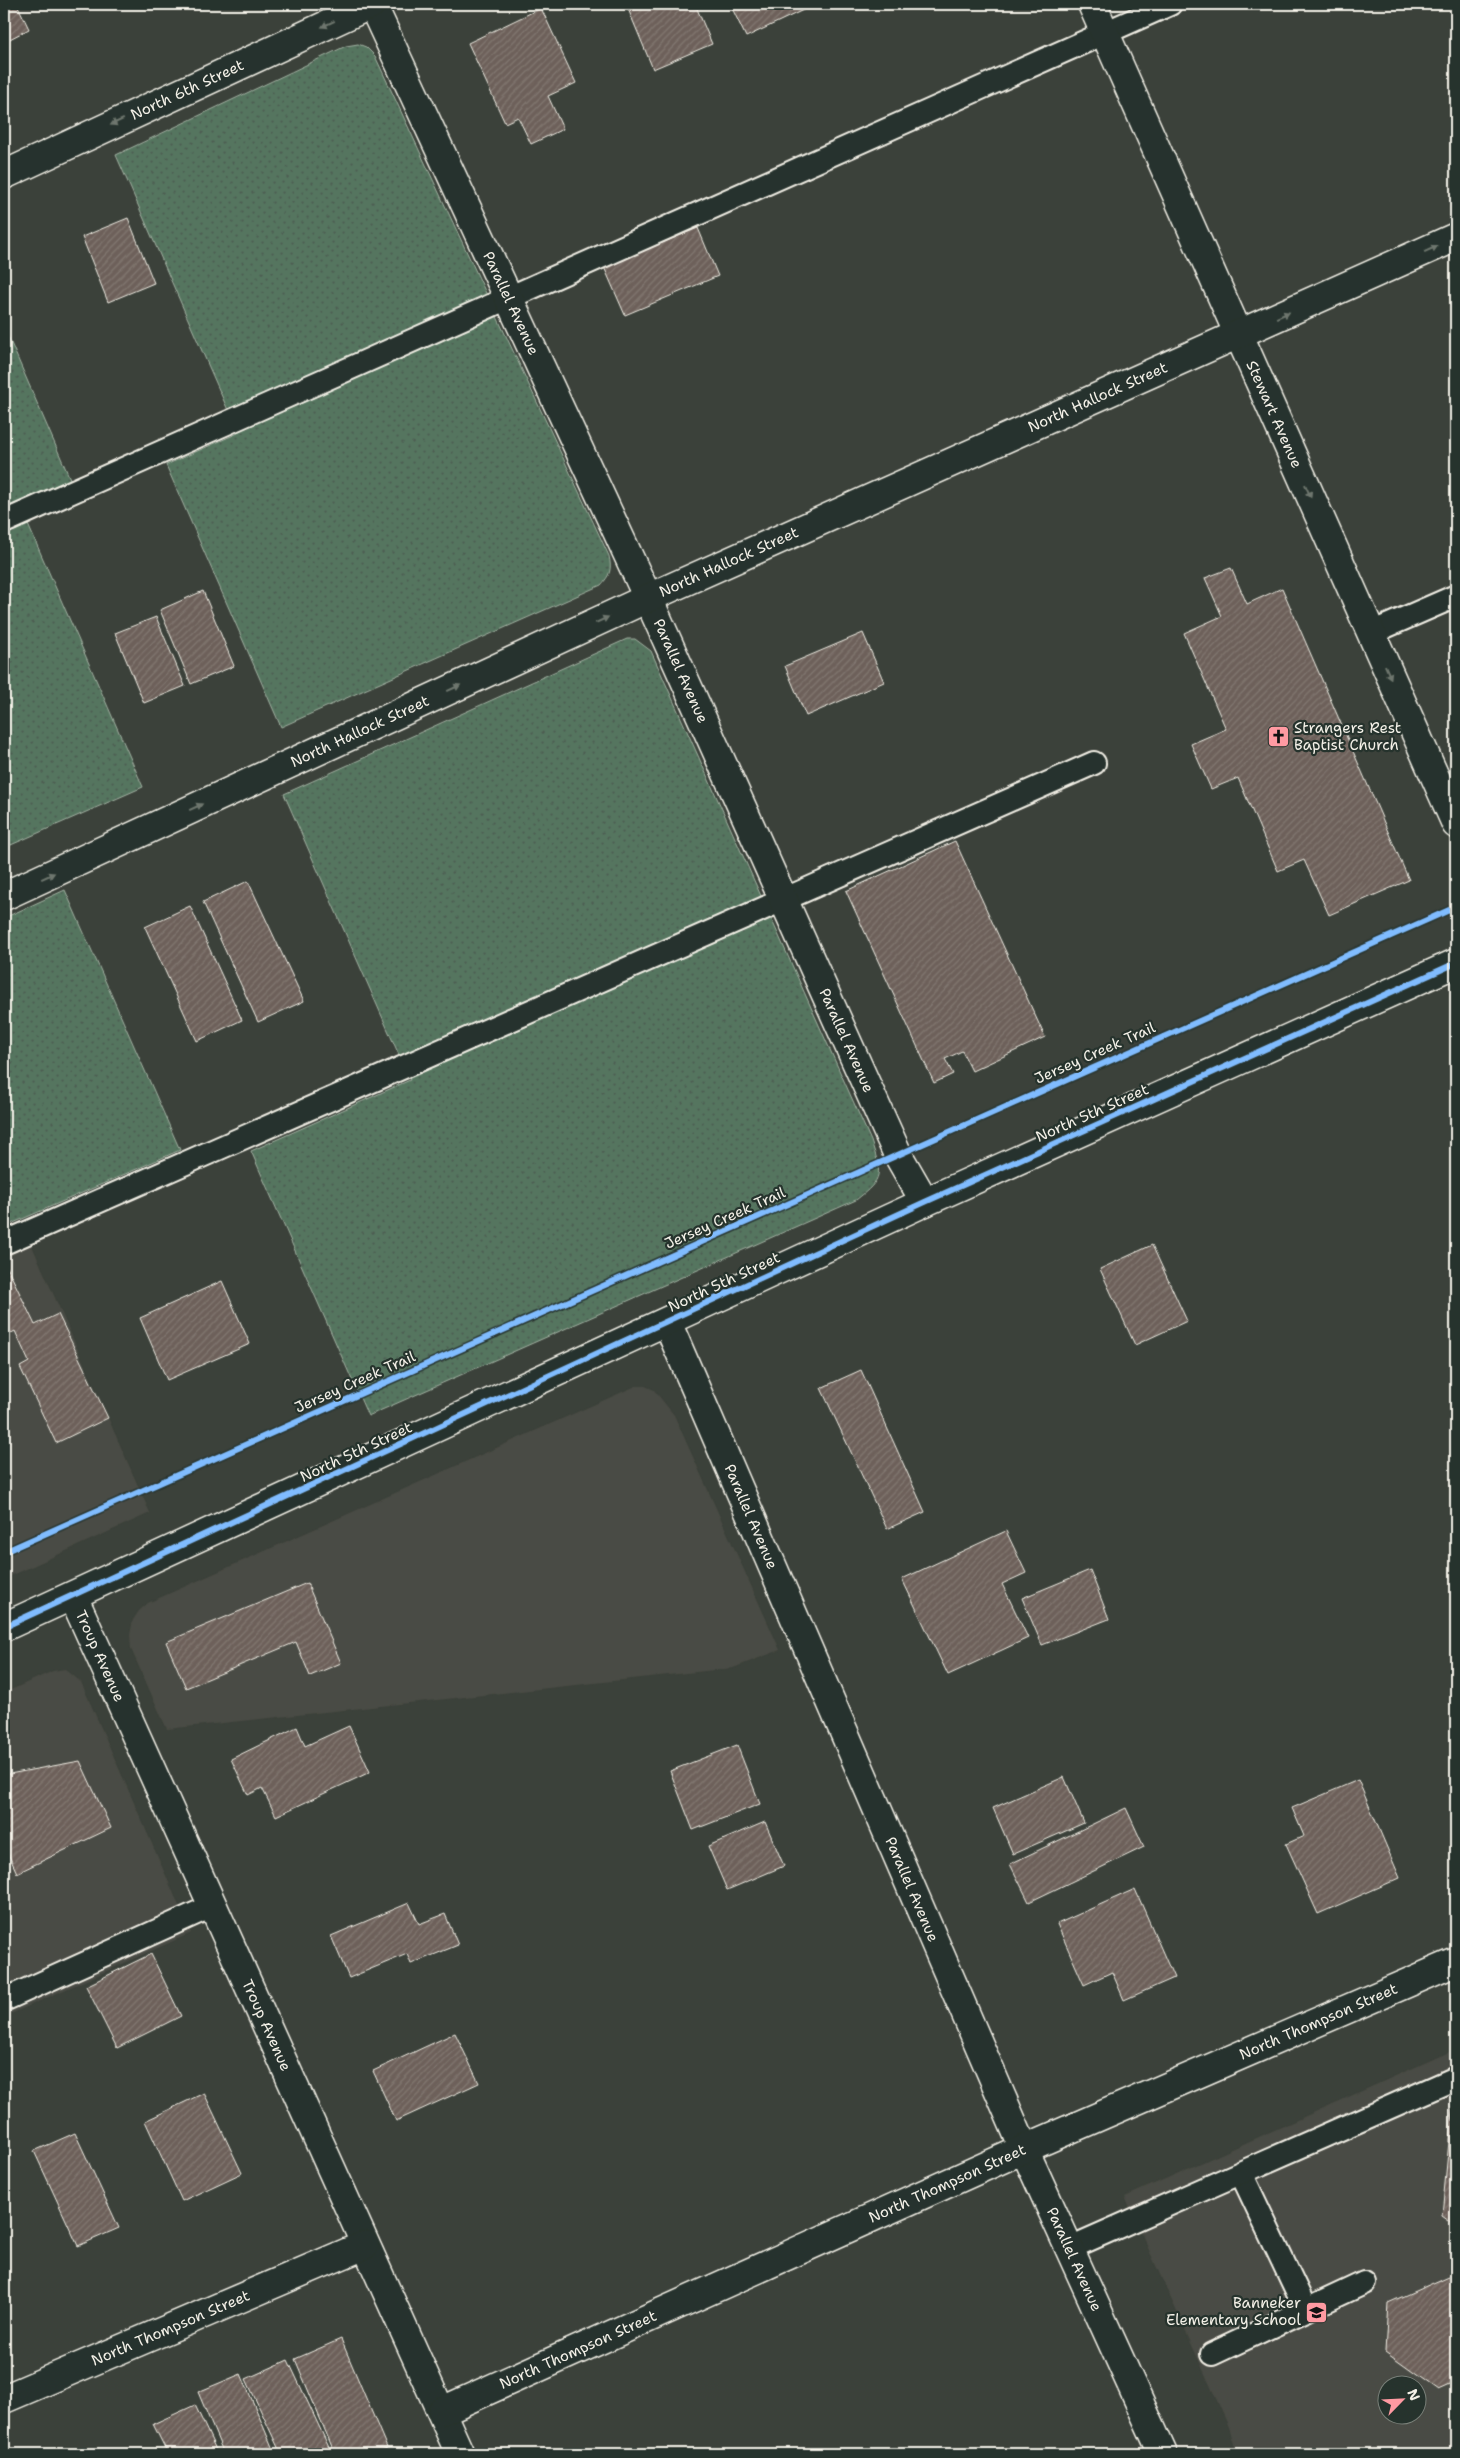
<svg xmlns="http://www.w3.org/2000/svg" width="1460" height="2458" viewBox="0 0 1460 2458" font-family="'Shantell Sans',sans-serif">
<style>
.built{fill:#4a4b44;fill-rule:evenodd}
.grass{fill:url(#grass-dots);stroke:#a4b3a4}
.building{fill:url(#building-hatch);stroke:#f4f1e8}
.lines{fill:none;stroke-linecap:round;stroke-linejoin:round}
.lane-casing{stroke:#f4f1e8;stroke-width:26}
.street-casing{stroke:#f4f1e8;stroke-width:31}
.secondary-casing{stroke:#f4f1e8;stroke-width:31}
.lane{stroke:#26332d;stroke-width:22}
.street{stroke:#26332d;stroke-width:28}
.secondary{stroke:#26332d;stroke-width:28}
.cycleway-casing{stroke:#26332d;stroke-width:9}
.cycleway{stroke:#80bcff;stroke-width:6}
.oneway{fill:#6e766e}
.labels{text-anchor:middle;dominant-baseline:central;stroke-width:4.5;stroke-linejoin:round;paint-order:stroke}
.street-label{font-size:15px;fill:#f4f1e8;stroke:#26332d}
.poi-label{font-size:15px;fill:#f4f1e8;stroke:#26332d;text-anchor:start}
</style>
<defs>
<pattern id="grass-dots" width="8" height="8" patternUnits="userSpaceOnUse" patternTransform="scale(1.25)"><rect width="8" height="8" fill="#54755f"/><path d="M2 2h.1M6 6h.1" fill="none" stroke="#4e5c51" stroke-width="1.8" stroke-linecap="round"/></pattern>
<pattern id="building-hatch" width="6" height="6" patternUnits="userSpaceOnUse" patternTransform="scale(1.25)"><rect width="6" height="6" fill="#6d615a"/><path d="M-1 1l2-2M0 6l6-6M5 7l2-2" fill="none" stroke="#827872"/></pattern>
</defs>
<rect width="100%" height="100%" fill="#3b413a"/>
<filter id="ink" filterUnits="userSpaceOnUse"><feTurbulence type="fractalNoise" baseFrequency=".02" numOctaves="2"/><feDisplacementMap in="SourceGraphic" scale="10" xChannelSelector="R" yChannelSelector="G"/><feConvolveMatrix kernelMatrix="1 2 1 2 8 2 1 2 1" color-interpolation-filters="sRGB"/></filter>
<g filter="url(#ink)">
<!-- built -->
<g class="built">
<polygon points="21,1221 150,1513 4,1579 4,1228"/>
<polygon points="636,1386 645,1386 654,1390 674,1415 780,1650 733,1668 167,1729 131,1649 130,1635 133,1620 139,1611 148,1603"/>
<polygon points="65,1669 81,1682 191,1933 4,2017 4,1693 53,1671"/>
<path d="M1456 2049V2454H1237L1229 2427 1125 2197ZM1388 2386H1418V2416H1388Z"/>
</g>
<!-- grass -->
<g class="grass">
<path d="M358 44 366 47 375 56 609 556C612 570 610 575 601 585L281 727 166 465 238 433 116 155 346 46Z"/>
<polygon points="4,327 71,481 19,504 143,787 4,848"/>
<path d="M627 639H635L651 651 871 1141C882 1174 884 1178 856 1200L368 1416 251 1151 410 1080 284 794Z"/>
<polygon points="65,890 180,1150 4,1227 4,918"/>
</g>
<!-- building -->
<g class="building">
<polygon points="4,4 17,4 29,29 4,42"/>
<polygon points="626,4 695,4 712,44 653,69"/>
<polygon points="730,4 816,4 746,37"/>
<polygon points="541,8 576,83 548,96 563,129 531,144 518,117 505,123 468,43"/>
<polygon points="128,218 154,283 108,302 82,237"/>
<polygon points="698,228 718,276 625,315 604,267"/>
<polygon points="1231,568 1247,604 1282,588 1409,880 1329,915 1304,860 1278,871 1238,778 1211,789 1191,744 1226,729 1184,633 1222,616 1205,578"/>
<polygon points="203,591 234,666 191,684 160,610"/>
<polygon points="156,617 185,686 144,703 115,633"/>
<polygon points="863,633 884,682 806,716 785,666"/>
<polygon points="955,841 1045,1037 972,1071 962,1051 945,1059 953,1074 934,1083 846,891"/>
<polygon points="248,881 304,1001 258,1022 203,902"/>
<polygon points="190,906 242,1020 197,1041 145,927"/>
<polygon points="1152,1245 1187,1321 1135,1345 1100,1269"/>
<polygon points="6,1265 35,1325 58,1314 108,1418 56,1443 20,1367 29,1362 15,1331 4,1337 4,1266"/>
<polygon points="222,1281 250,1344 167,1380 140,1318"/>
<polygon points="861,1370 925,1512 887,1529 821,1388"/>
<polygon points="1006,1531 1026,1573 1002,1584 1028,1638 948,1675 902,1579"/>
<polygon points="1090,1570 1109,1619 1042,1645 1022,1598"/>
<polygon points="307,1583 341,1663 310,1676 296,1642 186,1688 166,1642"/>
<polygon points="349,1726 370,1772 276,1816 262,1788 248,1795 231,1759 297,1727 305,1746"/>
<polygon points="737,1745 760,1804 693,1830 670,1771"/>
<polygon points="80,1761 111,1828 17,1873 4,1845 4,1775"/>
<polygon points="1064,1777 1084,1823 1013,1854 993,1808"/>
<polygon points="1358,1780 1400,1878 1318,1914 1286,1844 1304,1836 1292,1808"/>
<polygon points="1126,1808 1144,1847 1029,1902 1010,1864"/>
<polygon points="765,1822 784,1866 727,1890 708,1846"/>
<polygon points="1135,1889 1174,1978 1124,2000 1112,1972 1084,1985 1057,1924"/>
<polygon points="409,1903 419,1924 445,1914 458,1945 411,1964 407,1954 349,1978 331,1936"/>
<polygon points="151,1954 181,2016 117,2048 86,1986"/>
<polygon points="455,2033 479,2083 396,2121 373,2071"/>
<polygon points="204,2093 242,2173 182,2201 145,2121"/>
<polygon points="1456,2098 1456,2225 1442,2215 1453,2099"/>
<polygon points="75,2133 119,2228 78,2246 34,2151"/>
<polygon points="1449,2276 1456,2281 1456,2382 1438,2390 1385,2352 1388,2303"/>
<polygon points="341,2339 387,2448 372,2454 335,2454 295,2359"/>
<polygon points="288,2360 332,2454 281,2454 246,2379"/>
<polygon points="241,2374 275,2454 224,2454 198,2392"/>
<polygon points="195,2405 218,2454 168,2454 153,2424"/>
</g>
<g class="lines">
<defs>
<g id="lane">
<polyline points="4,522 1170,4"/>
<polyline points="1371,633 1456,596"/>
<polyline points="4,1243 1094,763"/>
<polyline points="4,2000 212,1906"/>
<polyline points="1241,2173 1306,2310"/>
<polyline points="1070,2248 1456,2078"/>
<polyline points="1212,2354 1364,2283"/>
</g>
<g id="street">
<path id="s1" d="M372 4 648 598 898 1155 925 1202"/>
<path id="s2" d="M1092 4 1456 824"/>
<path id="s3" d="M4 175 372 4"/>
<path id="s4" d="M4 896 648 598 1456 237"/>
<path id="s5" d="M667 1322 1024 2149 1163 2454"/>
<path id="s6" d="M73 1596 460 2454"/>
<path id="s7" d="M4 2399 365 2245"/>
<path id="s8" d="M442 2411 1024 2149 1456 1962"/>
</g>
<polyline id="secondary" points="4,1627 925,1202 1456,963"/>
</defs>
<!-- lane casing -->
<use href="#lane" class="lane-casing"/>
<!-- street casing -->
<use href="#street" class="street-casing"/>
<!-- secondary casing -->
<use href="#secondary" class="secondary-casing"/>
<!-- lane -->
<use href="#lane" class="lane"/>
<!-- street -->
<use href="#street" class="street"/>
<!-- secondary -->
<use href="#secondary" class="secondary"/>
<defs>
<g id="cycleway">
<polyline points="4,1552 1456,907"/>
<polyline points="4,1627 925,1202 1456,963"/>
</g>
</defs>
<!-- cycleway casing -->
<use href="#cycleway" class="cycleway-casing"/>
<!-- cycleway -->
<use href="#cycleway" class="cycleway"/>
</g>
<!-- one-way arrows -->
<defs><path id="oneway-solid" d="M-6-.8H1V-3.2L6.5 0L1 3.2V.8H-6Z" transform="scale(1.25)"/></defs>
<g class="oneway">
<use href="#oneway-solid" transform="translate(328 24) rotate(155)"/>
<use href="#oneway-solid" transform="translate(117 122) rotate(155)"/>
<use href="#oneway-solid" transform="translate(1431 249) rotate(-24)"/>
<use href="#oneway-solid" transform="translate(1283 315) rotate(-24)"/>
<use href="#oneway-solid" transform="translate(1308 491) rotate(66)"/>
<use href="#oneway-solid" transform="translate(602 620) rotate(-25)"/>
<use href="#oneway-solid" transform="translate(1388 672) rotate(66)"/>
<use href="#oneway-solid" transform="translate(454 688) rotate(-25)"/>
<use href="#oneway-solid" transform="translate(196 807) rotate(-25)"/>
<use href="#oneway-solid" transform="translate(48 876) rotate(-25)"/>
</g>
</g>
<!-- icons -->
<defs>
<symbol id="church-square" viewBox="-11 -11 22 22"><rect x="-9" y="-9" width="18" height="18" rx="4" fill="#ff9aa2" stroke="#26332d"/><path d="M-1.2-6h2.4v3.5h3.3v2.4h-3.3V6h-2.4V-.1h-3.3v-2.4h3.3Z" fill="#111"/></symbol>
<symbol id="school-square" viewBox="-11 -11 22 22"><rect x="-9" y="-9" width="18" height="18" rx="4" fill="#ff9aa2" stroke="#26332d"/><path d="M0-5L7-2L0 1L-7-2ZM-4 1L0 2.5L4 1V4Q0 6-4 4Z" fill="#111"/></symbol>
</defs>
<g fill-rule="evenodd">
<use href="#church-square" x="1266" y="724" width="25" height="25"/>
<use href="#school-square" x="1304" y="2300" width="25" height="25"/>
</g>
<g class="labels">
<!-- street labels -->
<g class="street-label">
<text stroke="none"><textPath href="#s3" startOffset="202">North 6th Street</textPath></text>
<text stroke="none"><textPath href="#s1" startOffset="330">Parallel Avenue</textPath></text>
<text stroke="none"><textPath href="#s4" startOffset="1202">North Hallock Street</textPath></text>
<text stroke="none"><textPath href="#s2" startOffset="449">Stewart Avenue</textPath></text>
<text stroke="none"><textPath href="#s4" startOffset="798">North Hallock Street</textPath></text>
<text stroke="none"><textPath href="#s1" startOffset="735">Parallel Avenue</textPath></text>
<text stroke="none"><textPath href="#s4" startOffset="392">North Hallock Street</textPath></text>
<text stroke="none"><textPath href="#s1" startOffset="1140">Parallel Avenue</textPath></text>
<text transform="translate(1095 1053) rotate(-24)">Jersey Creek Trail</text>
<text transform="translate(1092 1113) rotate(-24)">North 5th Street</text>
<text transform="translate(725 1218) rotate(-24)">Jersey Creek Trail</text>
<text transform="translate(724 1282) rotate(-25)">North 5th Street</text>
<text transform="translate(355 1382) rotate(-24)">Jersey Creek Trail</text>
<text transform="translate(356 1452) rotate(-25)">North 5th Street</text>
<text stroke="none"><textPath href="#s5" startOffset="212">Parallel Avenue</textPath></text>
<text stroke="none"><textPath href="#s6" startOffset="66">Troup Avenue</textPath></text>
<text stroke="none"><textPath href="#s5" startOffset="618">Parallel Avenue</textPath></text>
<text stroke="none"><textPath href="#s8" startOffset="959">North Thompson Street</textPath></text>
<text stroke="none"><textPath href="#s6" startOffset="471">Troup Avenue</textPath></text>
<text stroke="none"><textPath href="#s8" startOffset="554">North Thompson Street</textPath></text>
<text stroke="none"><textPath href="#s5" startOffset="1022">Parallel Avenue</textPath></text>
<text stroke="none"><textPath href="#s7" startOffset="181">North Thompson Street</textPath></text>
<text stroke="none"><textPath href="#s8" startOffset="149">North Thompson Street</textPath></text>
</g>
<!-- poi labels -->
<g class="poi-label">
<text x="1294" y="728">Strangers Rest<tspan x="1294" dy="17">Baptist Church</tspan></text>
<text x="1301" y="2303" text-anchor="end">Banneker<tspan x="1301" dy="17">Elementary School</tspan></text>
</g>
</g>
<!-- margin -->
<rect width="1460" height="2458" fill="none" stroke="#26332d" stroke-width="20"/>
<rect x="10" y="10" width="1440" height="2438" fill="none" stroke="#f4f1e8" stroke-width="2" filter="url(#ink)"/>
<!-- north arrow -->
<g transform="translate(1402 2400) rotate(66)"><circle r="24" fill="#26332d" stroke="#787f78"/>
<path d="M0-4L9 19L0 12L-9 19Z" fill="#ff9aa2"/>
<text y="-8" font-size="14" font-weight="bold" text-anchor="middle" fill="#f4f1e8">N</text>
</g>
</svg>
